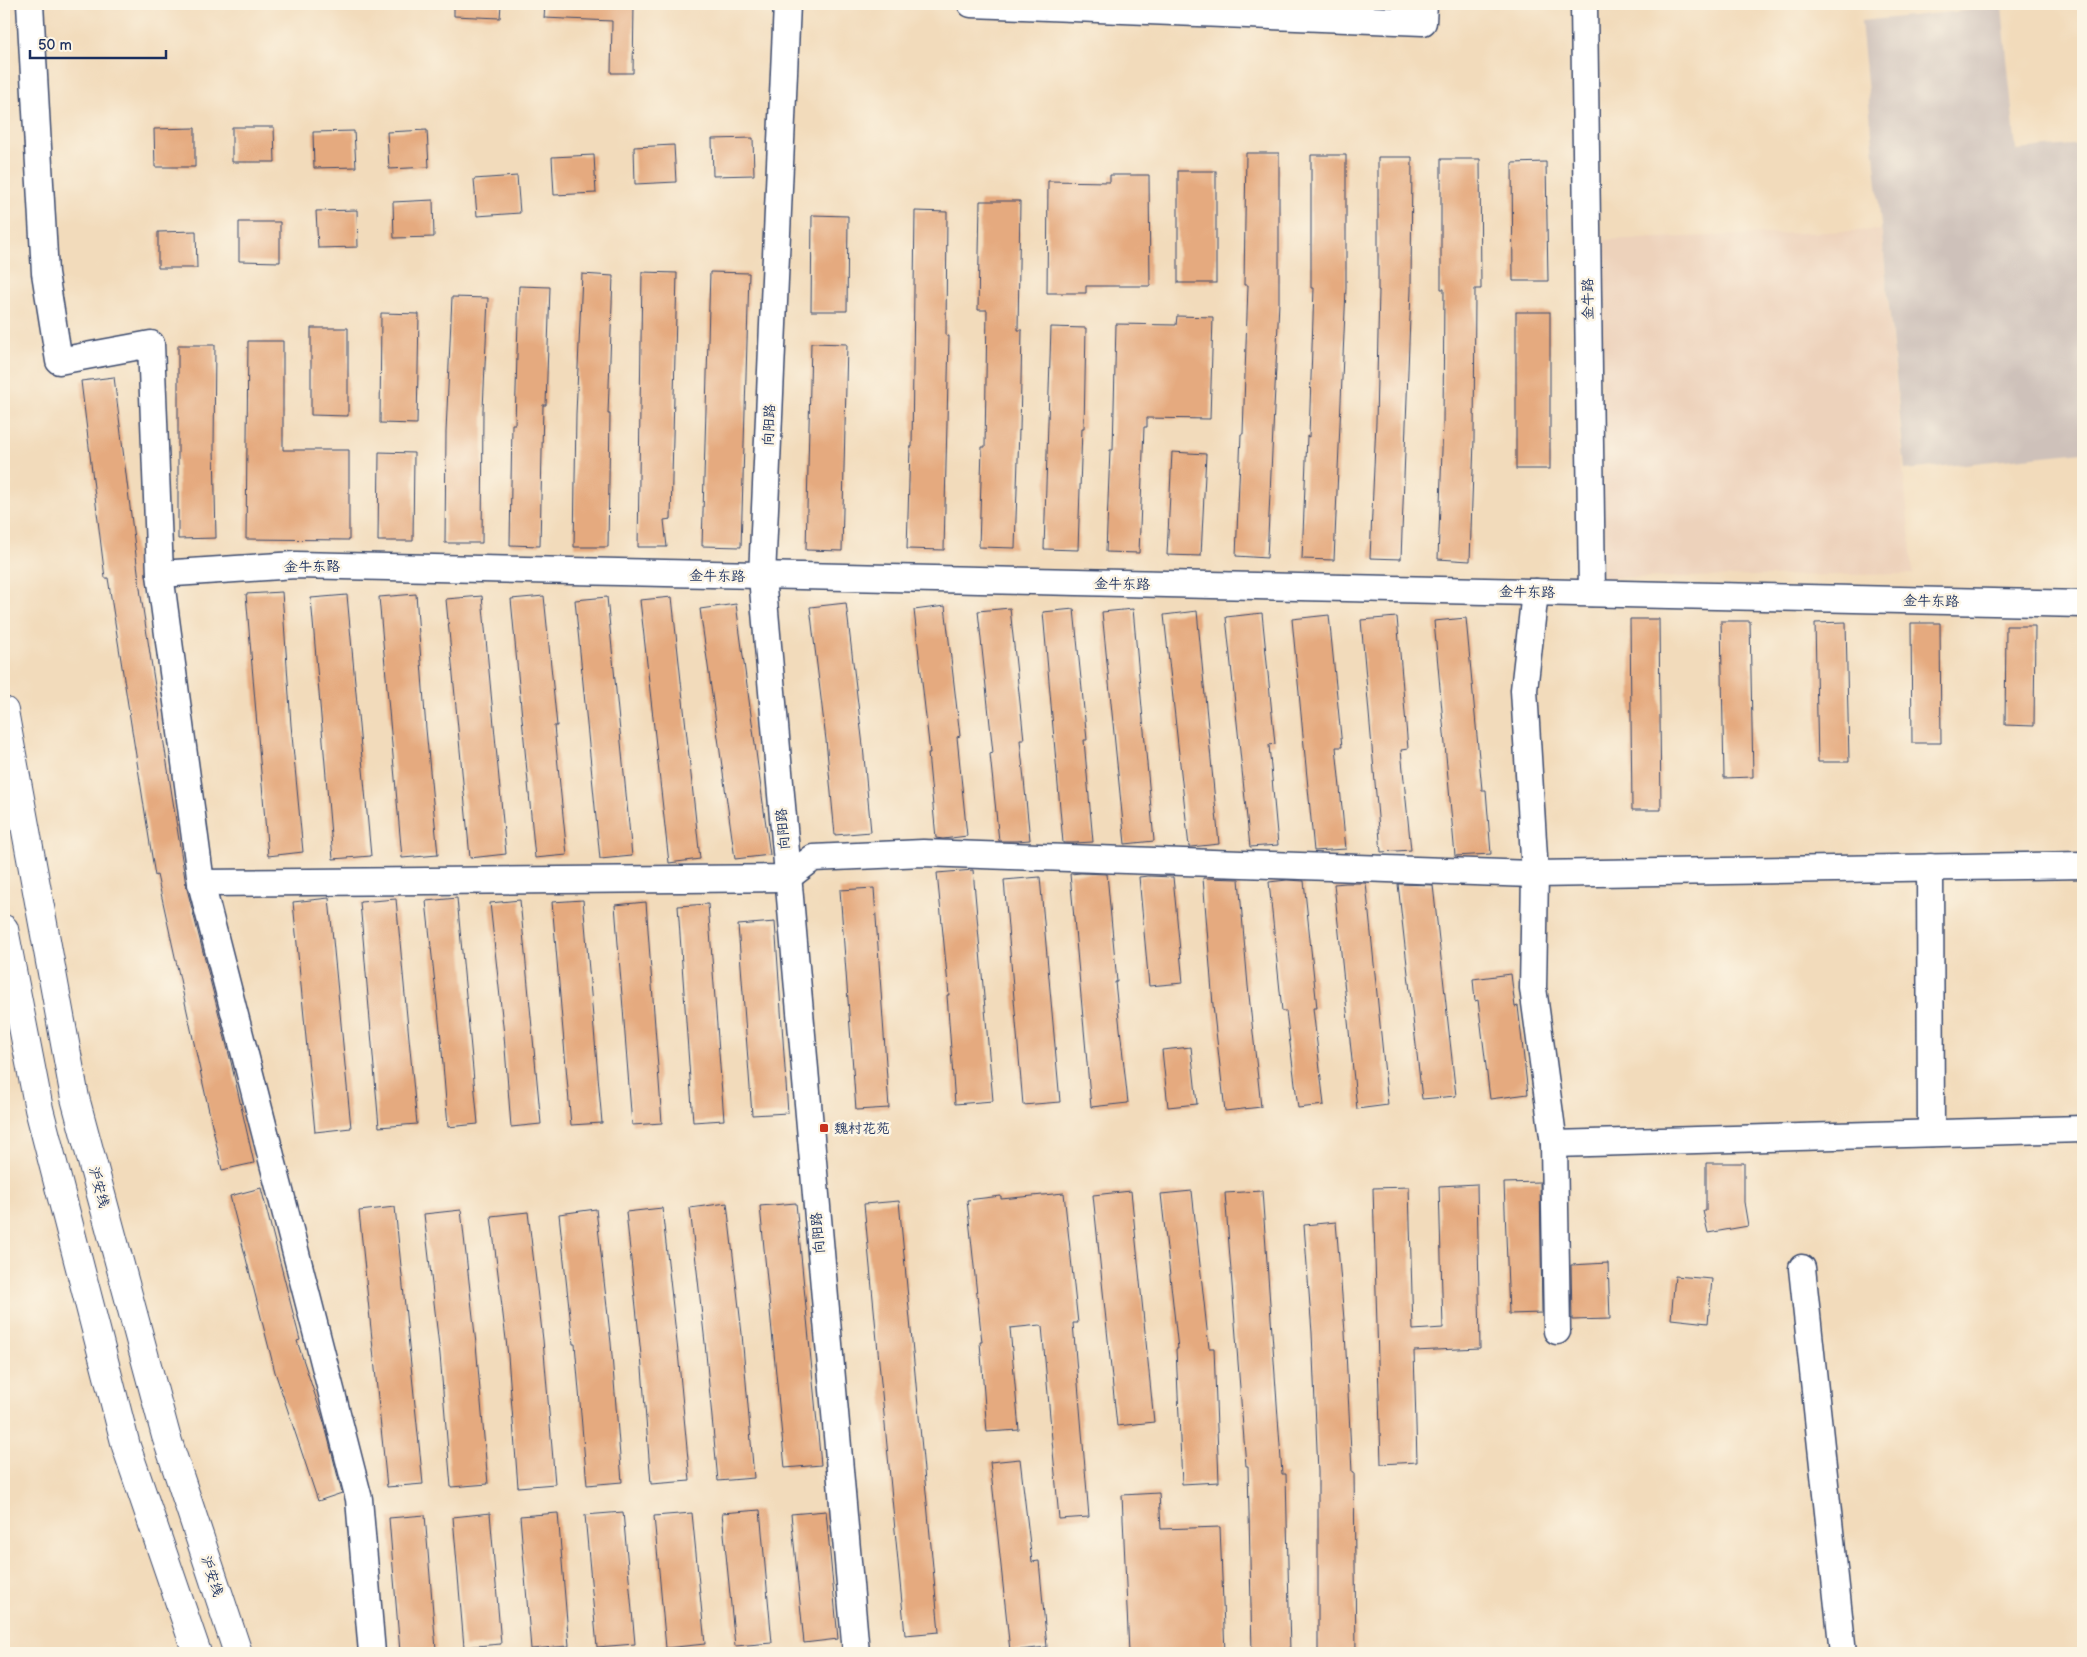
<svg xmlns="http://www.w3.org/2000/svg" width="2087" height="1657" viewBox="0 0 2087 1657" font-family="'Balsamiq Sans','LXGW WenKai TC',sans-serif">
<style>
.built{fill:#edd2bb}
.industrial{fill:#cec1ba}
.building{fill:#e5aa7f}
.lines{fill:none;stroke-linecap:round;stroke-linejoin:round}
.minor-casing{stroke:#3b496c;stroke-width:29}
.highway-casing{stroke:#3b496c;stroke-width:30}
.minor{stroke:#fff;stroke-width:26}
.highway{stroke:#fff;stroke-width:28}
.poi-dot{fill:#c8321e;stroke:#fcf5e5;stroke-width:2}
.labels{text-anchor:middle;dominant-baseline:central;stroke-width:5;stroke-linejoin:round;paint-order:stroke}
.street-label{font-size:14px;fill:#1b2f5e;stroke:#fcf5e5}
.poi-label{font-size:14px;fill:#1b2f5e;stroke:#fcf5e5;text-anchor:start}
</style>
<rect width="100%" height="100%" fill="#fcf5e5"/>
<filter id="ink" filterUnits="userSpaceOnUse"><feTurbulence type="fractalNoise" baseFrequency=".02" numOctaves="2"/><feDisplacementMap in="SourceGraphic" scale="10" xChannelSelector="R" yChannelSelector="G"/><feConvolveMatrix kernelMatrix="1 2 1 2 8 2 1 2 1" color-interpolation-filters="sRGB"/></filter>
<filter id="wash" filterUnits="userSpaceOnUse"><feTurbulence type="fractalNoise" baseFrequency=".0096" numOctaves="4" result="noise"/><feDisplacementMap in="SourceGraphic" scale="20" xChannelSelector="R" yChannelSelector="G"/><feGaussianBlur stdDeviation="1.12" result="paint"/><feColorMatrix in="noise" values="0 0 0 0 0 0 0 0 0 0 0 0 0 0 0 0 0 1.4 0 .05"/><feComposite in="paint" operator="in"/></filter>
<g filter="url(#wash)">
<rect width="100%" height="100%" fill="#f2dbbb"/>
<!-- built -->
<polygon class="built" points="1881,230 1913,574 1603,578 1600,240"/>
<!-- industrial -->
<polygon class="industrial" points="2002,7 2016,150 2083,144 2083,452 1905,470 1861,21"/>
<g id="blocks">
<!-- building -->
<g class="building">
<polygon points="454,4 501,4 500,18 454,16"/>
<polygon points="545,4 634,4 633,73 611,73 612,21 544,18"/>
<polygon points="232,127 274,127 275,162 232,162"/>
<polygon points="195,128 195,167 155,167 154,129"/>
<polygon points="427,130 429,167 389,169 387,132"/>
<polygon points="354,131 356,167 314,168 313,132"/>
<polygon points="753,138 754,175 713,176 712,139"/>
<polygon points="674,145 676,182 635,184 634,147"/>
<polygon points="1246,153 1279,153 1279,302 1267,558 1236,556 1241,434 1243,434 1248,285 1244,285"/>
<polygon points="594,155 596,193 554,195 552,157"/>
<polygon points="1311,155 1346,155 1346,288 1334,560 1302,559 1307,436 1309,437 1314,288 1311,288"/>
<polygon points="1378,157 1412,157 1411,290 1401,559 1370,558 1376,422 1379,290 1378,290"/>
<polygon points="1441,159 1480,159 1481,289 1475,289 1474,440 1470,561 1438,559 1443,423 1444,289 1441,289"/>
<polygon points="1546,162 1548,281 1513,281 1512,163"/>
<rect x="1178" y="171" width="38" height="112"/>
<polygon points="1110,175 1149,175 1150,286 1086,286 1086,293 1047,293 1048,181 1110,182"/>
<polygon points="517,176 520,213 477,216 474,179"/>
<polygon points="433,200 434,237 394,238 393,202"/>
<polygon points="980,201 1020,201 1018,330 1022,330 1020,431 1019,430 1015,548 979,547 982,447 985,447 987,310 978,310"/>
<polygon points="357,210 358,247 318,248 316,211"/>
<polygon points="915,211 947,212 946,336 949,336 944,550 907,549 910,447 912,447"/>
<polygon points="812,215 848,216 847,311 811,311"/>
<polygon points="239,222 280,222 280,262 239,261"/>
<polygon points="196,231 197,268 158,268 158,232"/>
<polygon points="642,272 677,273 671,519 664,520 667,547 638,547"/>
<polygon points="710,272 749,273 741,547 702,546"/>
<polygon points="582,274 613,276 608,414 610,414 608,547 574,547 576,414"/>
<polygon points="519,286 550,287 546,405 543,405 540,546 510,545 512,424 515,424"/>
<polygon points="452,297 488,298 483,410 482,543 445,543 446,432"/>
<rect x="1516" y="312" width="34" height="157"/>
<polygon points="381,313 419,314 417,424 380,423"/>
<polygon points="1177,316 1213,317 1210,419 1147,418 1147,427 1144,427 1139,553 1106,552 1110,450 1113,450 1116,324 1176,325"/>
<polygon points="1051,327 1086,328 1084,428 1082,428 1078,550 1044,549"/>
<polygon points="311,328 348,328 348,416 311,415"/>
<polygon points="248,341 283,341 283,450 349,450 349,540 246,539"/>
<polygon points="811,343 847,344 842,551 806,550"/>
<polygon points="178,345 215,345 214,448 216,538 178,539"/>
<polygon points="114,377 141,596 186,885 231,1062 254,1163 222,1170 157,875 155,876 108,578 105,578 81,381"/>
<polygon points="379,452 414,453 413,541 378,541"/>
<polygon points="1172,452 1206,454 1201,556 1167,555"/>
<polygon points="282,592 291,725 303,852 268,856 246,594"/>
<polygon points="416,594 426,729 438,855 402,858 379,597"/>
<polygon points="347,595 371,856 333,859 311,598"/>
<polygon points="482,596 506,854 470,858 446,599"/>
<polygon points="544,596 557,726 554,726 567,855 535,858 511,599"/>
<polygon points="607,597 632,856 600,859 575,600"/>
<polygon points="672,597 700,859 669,863 640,600"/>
<polygon points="846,603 863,746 871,832 835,835 826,740 810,607"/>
<polygon points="736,604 770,855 735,859 700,609"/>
<polygon points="945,606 960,736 957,737 967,836 943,839 936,838 928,753 930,753 914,610"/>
<polygon points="1010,608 1024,740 1020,740 1030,840 1017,841 999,841 990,754 993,753 978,611"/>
<polygon points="1074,609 1087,740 1084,740 1093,842 1075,843 1063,843 1043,612"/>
<polygon points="1133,609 1154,841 1125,844 1102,612"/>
<polygon points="1197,611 1219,844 1191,847 1189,847 1164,615"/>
<polygon points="1262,613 1275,744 1269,745 1278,845 1250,847 1226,617"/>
<polygon points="1329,615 1342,747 1336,747 1346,849 1314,851 1292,619"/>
<polygon points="1397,617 1408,749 1401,750 1411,850 1381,852 1361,620"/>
<polygon points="1466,618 1482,790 1486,790 1491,854 1455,856 1434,621"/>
<polygon points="1630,619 1659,619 1661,810 1632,810"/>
<polygon points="1721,621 1750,621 1753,777 1724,778"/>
<polygon points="1846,622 1849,762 1818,762 1815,623"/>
<polygon points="1911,623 1940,623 1941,743 1912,743"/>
<polygon points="2006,626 2035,626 2034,726 2005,725"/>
<polygon points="973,870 993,1101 955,1104 947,995 949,995 937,873"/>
<polygon points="1081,873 1107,874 1117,982 1115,982 1128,1103 1091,1107 1070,874"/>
<polygon points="1148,876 1173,877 1183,983 1149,986 1139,877"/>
<polygon points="1040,877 1060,1102 1023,1105 1004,880"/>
<polygon points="1203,878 1239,879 1248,986 1261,1107 1225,1111 1213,1005"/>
<polygon points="1287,880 1304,881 1317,1008 1313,1008 1324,1105 1298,1108 1286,1011 1282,1011 1269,882"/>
<polygon points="1346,883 1366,883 1388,1105 1357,1109 1334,884"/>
<polygon points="1398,884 1433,885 1456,1096 1422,1099"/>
<polygon points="874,888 889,1108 856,1110 840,890"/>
<polygon points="329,898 351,1128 315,1132 293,902"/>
<polygon points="457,898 478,1124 448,1127 441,1039 426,901"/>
<polygon points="396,899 417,1124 379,1127 360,902"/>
<polygon points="520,900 541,1124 511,1127 504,1035 490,903"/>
<polygon points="583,900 602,1123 571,1125 552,902"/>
<polygon points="646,902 662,1123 632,1125 615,905"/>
<polygon points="708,904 724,1120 693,1122 678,906"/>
<polygon points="775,922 788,1113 752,1115 738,925"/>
<polygon points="1511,974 1515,1007 1518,1006 1528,1094 1490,1099 1478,1000 1475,1001 1473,979"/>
<polygon points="1191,1047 1197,1104 1168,1107 1162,1050"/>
<polygon points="1706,1163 1744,1163 1744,1202 1748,1226 1708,1233 1703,1211 1706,1211"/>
<polygon points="1540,1182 1542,1313 1509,1314 1504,1183"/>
<polygon points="1477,1184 1480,1348 1414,1351 1417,1462 1381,1464 1373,1188 1409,1187 1413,1330 1443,1328 1439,1186"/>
<polygon points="261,1188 300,1340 297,1341 324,1422 342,1493 318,1501 275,1372 230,1196"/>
<polygon points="1131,1191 1154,1422 1117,1426 1093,1195"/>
<polygon points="1192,1191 1209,1348 1214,1348 1219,1482 1182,1484 1176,1349 1178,1349 1161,1194"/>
<polygon points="1262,1191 1282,1474 1286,1474 1290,1653 1252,1653 1248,1466 1246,1466 1225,1193"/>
<polygon points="1064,1193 1078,1323 1073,1323 1089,1517 1059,1519 1042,1326 1040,1325 1010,1328 1019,1430 987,1432 980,1342 982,1342 967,1200 1001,1196 1001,1199"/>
<polygon points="899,1201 939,1632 905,1635 864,1204"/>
<polygon points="727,1203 742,1334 754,1478 718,1481 705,1343 690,1208"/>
<polygon points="796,1203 821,1465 785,1468 760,1206"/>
<polygon points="395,1207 423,1484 387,1487 359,1211"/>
<polygon points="662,1208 678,1352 690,1481 651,1484 641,1355 626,1212"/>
<polygon points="596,1209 611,1343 622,1482 587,1485 575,1344 573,1344 559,1214"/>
<polygon points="461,1210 476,1344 488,1484 451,1487 440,1355 424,1214"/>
<polygon points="528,1212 543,1340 555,1484 518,1487 508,1356 491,1216"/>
<polygon points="1336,1222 1345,1332 1352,1472 1354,1472 1356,1653 1318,1653 1318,1472 1312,1333 1304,1225"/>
<polygon points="1608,1263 1610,1319 1572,1320 1571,1265"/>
<polygon points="1675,1276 1712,1279 1708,1323 1671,1319"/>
<polygon points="1020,1459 1032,1562 1039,1561 1047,1647 1010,1651 990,1462"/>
<polygon points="1159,1493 1161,1529 1220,1527 1225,1653 1129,1653 1122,1495"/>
<polygon points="760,1510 772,1643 735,1646 722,1513"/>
<polygon points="826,1511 838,1639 804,1643 791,1514"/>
<polygon points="623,1512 635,1644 597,1647 585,1515"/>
<polygon points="490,1513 501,1644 464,1647 453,1517"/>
<polygon points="558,1513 569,1646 531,1649 520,1516"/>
<polygon points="692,1513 705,1644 666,1648 654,1516"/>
<polygon points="425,1515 436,1649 400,1652 389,1518"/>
</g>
</g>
</g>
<g filter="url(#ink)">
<use href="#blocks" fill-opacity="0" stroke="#3b496c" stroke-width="1"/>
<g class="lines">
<defs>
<g id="minor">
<polyline points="30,4 45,273 59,361 151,344 160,574 201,883 359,1499 372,1653"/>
<polyline points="787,4 762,577 856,1653"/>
<polyline points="971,4 1423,22 1424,4"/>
<polyline points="1584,4 1592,593"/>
<polyline points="160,574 295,565 2083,604"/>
<polyline points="1535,592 1524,690 1535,874 1533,988 1554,1144 1557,1331"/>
<polyline points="1930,867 1931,1133"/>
<polyline points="201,883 787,878 813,858 923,853 1535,874 2083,865"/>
<polyline points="1554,1144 2083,1129"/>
<polyline points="1802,1268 1843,1653"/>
</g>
<g id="highway">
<polyline points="4,711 75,1098 166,1436 238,1653"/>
<polyline points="4,929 39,1109 126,1446 197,1653"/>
</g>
</defs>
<!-- minor casing -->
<use href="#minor" class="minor-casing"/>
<!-- highway casing -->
<use href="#highway" class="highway-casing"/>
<!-- minor -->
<use href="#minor" class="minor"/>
<!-- highway -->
<use href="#highway" class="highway"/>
</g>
</g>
<!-- markers -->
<rect class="poi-dot" x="819" y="1123" width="10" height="10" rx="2.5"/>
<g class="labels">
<!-- street labels -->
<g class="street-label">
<text transform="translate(1588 299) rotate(-91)">金牛路</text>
<text transform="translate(769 425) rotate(-87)">向阳路</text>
<text x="312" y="566">金牛东路</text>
<text transform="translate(717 576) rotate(1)">金牛东路</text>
<text transform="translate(1122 584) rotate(1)">金牛东路</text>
<text transform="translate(1527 592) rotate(1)">金牛东路</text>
<text transform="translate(1931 601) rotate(1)">金牛东路</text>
<text transform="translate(783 829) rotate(-95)">向阳路</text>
<text transform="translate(99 1187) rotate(75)">沪安线</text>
<text transform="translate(818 1233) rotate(-95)">向阳路</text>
<text transform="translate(212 1576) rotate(72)">沪安线</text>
</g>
<!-- poi labels -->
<g class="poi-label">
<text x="834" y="1128">魏村花苑</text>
</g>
</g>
<!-- margin -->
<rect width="2087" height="1657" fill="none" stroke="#fcf5e5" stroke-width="20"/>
<!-- scale -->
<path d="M30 50v8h136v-8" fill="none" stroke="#1b2f5e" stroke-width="2.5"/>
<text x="38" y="50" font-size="15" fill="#1b2f5e" stroke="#fcf5e5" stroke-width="4" paint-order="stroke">50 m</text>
</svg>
